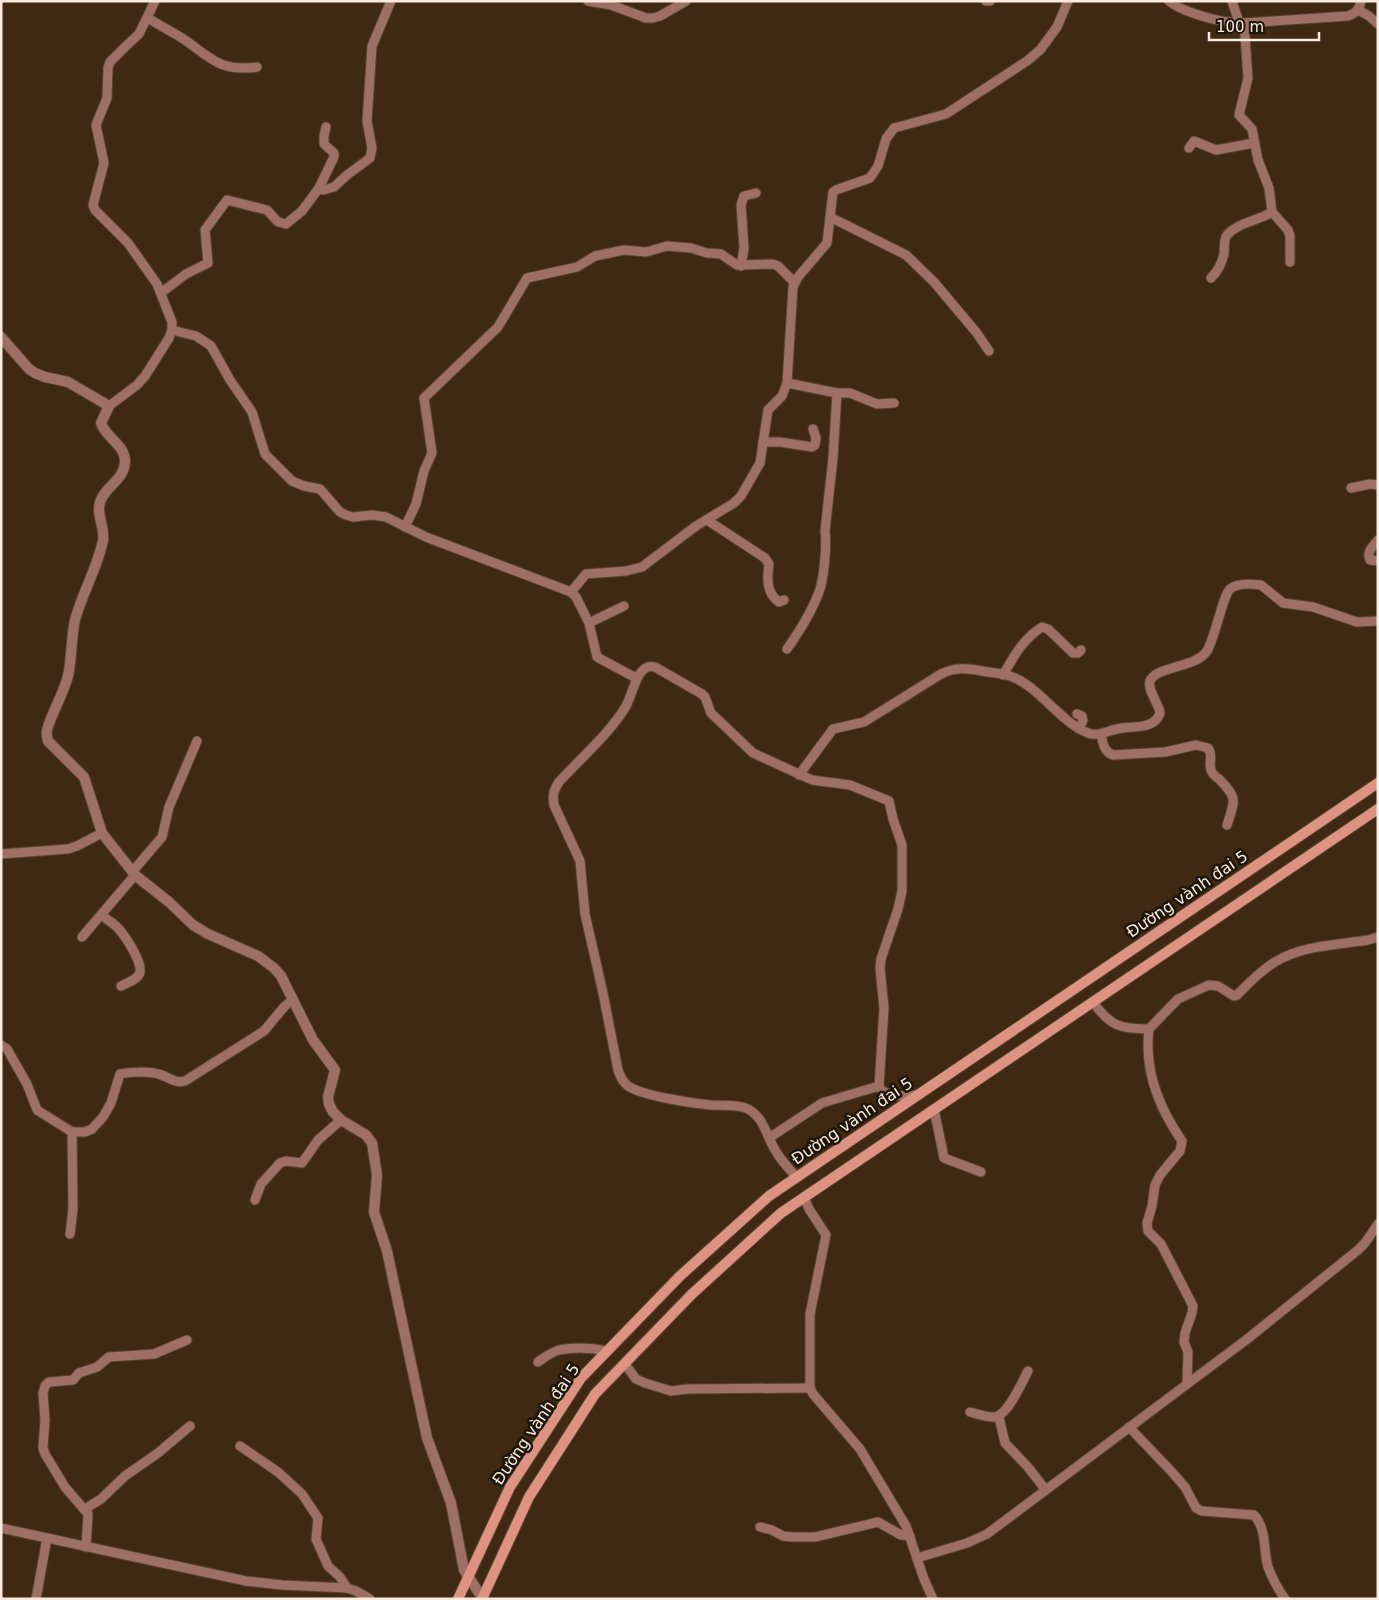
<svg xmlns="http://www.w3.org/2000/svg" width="1379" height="1600" viewBox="0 0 1379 1600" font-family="'DejaVu Sans',sans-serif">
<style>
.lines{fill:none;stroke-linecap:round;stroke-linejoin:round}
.minor-casing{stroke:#59442e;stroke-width:11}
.tertiary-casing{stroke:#59442e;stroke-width:12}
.secondary-casing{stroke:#59442e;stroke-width:12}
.minor{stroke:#9e6f65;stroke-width:9}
.tertiary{stroke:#9e6f65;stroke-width:10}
.secondary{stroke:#dd9282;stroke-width:10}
.labels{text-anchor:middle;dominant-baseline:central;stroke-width:5;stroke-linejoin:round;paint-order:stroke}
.street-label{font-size:16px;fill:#f8eadc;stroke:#1e150b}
</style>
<rect width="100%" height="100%" fill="#3f2912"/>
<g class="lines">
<defs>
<g id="minor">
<polyline points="588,1 611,5 646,18 653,18 660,16 686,1"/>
<polyline points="986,1 990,1"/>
<path d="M1169 1C1180 11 1213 20 1228 22 1234 23 1238 22 1244 23L1348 16C1356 13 1359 10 1361 1"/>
<polyline points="1232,1 1239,22"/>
<polyline points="1358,10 1369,16 1378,24"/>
<path d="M148 18C160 26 173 32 185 40 212 59 221 72 257 67"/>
<polyline points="1244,23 1248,78 1239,115 1252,129 1258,160 1269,188 1272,212 1288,230 1290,236 1290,262"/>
<polyline points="1189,148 1194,141 1216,150 1254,143"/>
<polyline points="319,188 334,157 334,153 324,144 324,136 326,127"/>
<polyline points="830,217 906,255 934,282 976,332 989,351"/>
<polyline points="741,266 744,248 741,205 744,196 756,193"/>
<path d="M1211 278C1218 271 1222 263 1224 254 1225 248 1223 240 1227 235 1239 222 1258 221 1272 212"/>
<polyline points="162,292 186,274 208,263 205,230 227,200 267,210 278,222 286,224 302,211 319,188 323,190 334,187 347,175 370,158 372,148 367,121 372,46 391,1"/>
<polyline points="172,330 196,336 211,346 230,380 252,412 265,454 292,481 304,486 320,489 340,512 346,515 353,517 372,515 386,517 426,537 571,592 576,597 589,623 597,657 636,678"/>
<polyline points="787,383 837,393 850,393 877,404 894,403"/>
<polyline points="109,406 137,385 145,376 169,338 172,330 172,322 157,284 128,243 95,210 93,205 104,163 96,125 107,98 108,68 110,62 125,47 139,34 155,1"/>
<polyline points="763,442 780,442 812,447 815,445 816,438 813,429"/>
<polyline points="1351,488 1370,484 1378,485"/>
<path d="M707 520 765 558 769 564C767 578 766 593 779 602L784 600"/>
<polyline points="405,527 416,504 424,471 432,453 424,398 498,327 527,278 577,267 595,256 624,250 646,252 667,246 691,248 707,253 721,254 737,265 773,264 778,266 794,282"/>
<path d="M1378 540C1373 547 1366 551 1370 560L1378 561"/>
<polyline points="571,592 586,574 626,571 642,567 696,526 734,503 741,496 760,463 768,410 782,396 787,383 793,287 798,277 827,243 833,192 836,190 870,178 878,166 886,139 894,128 946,114 1027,61 1040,50 1057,27 1068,1"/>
<polyline points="589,623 624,606"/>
<path d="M787 649C799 632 812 611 819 592 824 579 827 545 825 531L833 458 837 393"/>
<path d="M1003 675C1014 656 1023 639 1042 627L1048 629 1073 653H1078L1081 650"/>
<polyline points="1077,714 1082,716 1083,720 1079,729"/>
<path d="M1101 735C1103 743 1104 752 1113 755L1165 752 1196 745 1208 748C1214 756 1208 762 1211 770 1212 774 1216 777 1219 779 1238 798 1235 800 1227 825"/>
<path d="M799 775 833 729 864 722 941 674C955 667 967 668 982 671 992 673 1005 673 1015 678 1039 688 1063 724 1088 733 1099 737 1106 731 1117 729 1131 725 1154 731 1160 713 1159 704 1147 690 1150 681 1156 666 1196 668 1207 651 1215 638 1223 595 1230 589 1237 583 1253 584 1261 585L1283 603 1313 607 1357 622 1378 621"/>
<polyline points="1,854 68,849 77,846 102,833"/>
<polyline points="132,872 162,837 169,807 197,741"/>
<path d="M101 915C106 919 112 922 117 927 124 934 142 961 140 972 139 979 127 983 121 986"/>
<polyline points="82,937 135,875"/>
<path d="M1093 1002C1110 1026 1120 1029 1149 1029L1178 999 1209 985 1218 986 1234 996 1237 995C1249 983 1260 971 1275 962 1303 945 1337 945 1368 940L1378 937"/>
<path d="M1149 1029C1144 1069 1159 1108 1182 1141L1180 1151 1160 1175 1155 1185 1152 1206 1147 1223 1148 1231 1161 1244 1193 1306 1192 1313 1185 1333 1184 1342 1188 1352 1187 1384"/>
<path d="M1 1045 7 1049 27 1084 37 1110 72 1132H85L92 1129 103 1117 111 1103 120 1074C130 1072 147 1071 158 1074 168 1076 174 1084 185 1081L264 1031 284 1007 293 999"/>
<polyline points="934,1109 944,1158 981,1172"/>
<polyline points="769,1138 822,1103 879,1086"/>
<path d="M796 1177C790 1169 782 1162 777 1153 767 1139 765 1118 748 1109 737 1104 722 1106 710 1105 691 1103 643 1096 628 1086 623 1082 620 1076 618 1070L603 993 585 914 580 861 554 805C552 795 554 790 559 782 579 760 612 731 626 706 633 694 637 662 655 667L702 694 705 697 711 713 753 753 812 780 850 785 889 801 893 819 902 845V891L898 909 881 959 880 968 884 1008 879 1086C883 1097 906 1097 917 1095"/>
<polyline points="804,1197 809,1209 826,1235 810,1314 810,1388 813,1394 860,1449 906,1526 924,1579 933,1599"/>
<polyline points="255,1200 261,1184 280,1163 286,1161 302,1163 318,1140 341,1120"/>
<polyline points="70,1234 73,1209 72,1132"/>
<path d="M538 1362C544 1358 551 1352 559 1350 574 1347 593 1348 607 1351"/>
<polyline points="625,1364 636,1379 645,1383 671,1391 687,1389 810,1388"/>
<path d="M970 1412C977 1414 986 1417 993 1417 1007 1418 1022 1382 1028 1371"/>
<polyline points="999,1417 1005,1443 1027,1466 1045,1489"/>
<path d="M1129 1427 1171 1471 1185 1487 1196 1508 1202 1511 1254 1515C1267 1529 1263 1550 1268 1567 1272 1578 1278 1589 1285 1599"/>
<polyline points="240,1446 278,1472 302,1494 318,1518 316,1539 328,1566 340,1577 347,1588"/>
<polyline points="85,1509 101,1499 125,1476 158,1453 190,1426"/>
<polyline points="760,1527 772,1530 783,1536 792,1537 815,1537 878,1522 901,1535 910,1536"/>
<polyline points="1,1528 246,1581 282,1585 347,1588 356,1591 370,1599"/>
<polyline points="86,1547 88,1514 65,1487 45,1454 43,1448 45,1420 43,1393 45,1386 49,1382 73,1380 79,1373 97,1367 109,1357 154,1354 187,1340"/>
<polyline points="917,1558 967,1543 987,1534 1246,1340 1358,1250 1365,1243 1378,1224"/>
<polyline points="36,1599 47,1538"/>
</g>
<path id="tertiary" d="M1 337 29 369 35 373 45 377 68 382 109 406 101 423C106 438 125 445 125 461 125 480 105 486 100 502 96 514 105 528 103 540 98 567 82 593 75 620 71 638 72 658 68 676 63 695 52 712 47 730 46 734 47 737 48 741L84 777 102 833 135 875 169 902 193 925 208 934 258 956 274 968 281 976 313 1040 335 1070 328 1097 329 1104 333 1112 341 1120 366 1135 372 1143 377 1175 374 1212 387 1251 427 1438 451 1503 464 1570 483 1599"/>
<g id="secondary">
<polyline points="458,1599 510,1487 581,1378 680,1276 769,1196 1378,783"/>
<polyline points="482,1599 529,1497 595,1394 692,1294 781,1213 1378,809"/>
</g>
</defs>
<!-- minor casing -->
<use href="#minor" class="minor-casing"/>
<!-- tertiary casing -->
<use href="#tertiary" class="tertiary-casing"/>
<!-- secondary casing -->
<use href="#secondary" class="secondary-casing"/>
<!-- minor -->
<use href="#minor" class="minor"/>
<!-- tertiary -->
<use href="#tertiary" class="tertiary"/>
<!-- secondary -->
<use href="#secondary" class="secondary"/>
</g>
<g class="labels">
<!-- street labels -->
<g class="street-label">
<text transform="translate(1187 894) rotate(-34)">Đường vành đai 5</text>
<text transform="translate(852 1121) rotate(-34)">Đường vành đai 5</text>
<text transform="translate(536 1424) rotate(-56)">Đường vành đai 5</text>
</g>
</g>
<!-- border -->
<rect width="1379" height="1600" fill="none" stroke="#f8eadc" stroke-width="5"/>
<!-- scale -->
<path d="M1209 32v8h110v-8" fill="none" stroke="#f8eadc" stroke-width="2.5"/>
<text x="1216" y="32" font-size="15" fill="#f8eadc" stroke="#1e150b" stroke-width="4" paint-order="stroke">100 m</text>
</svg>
